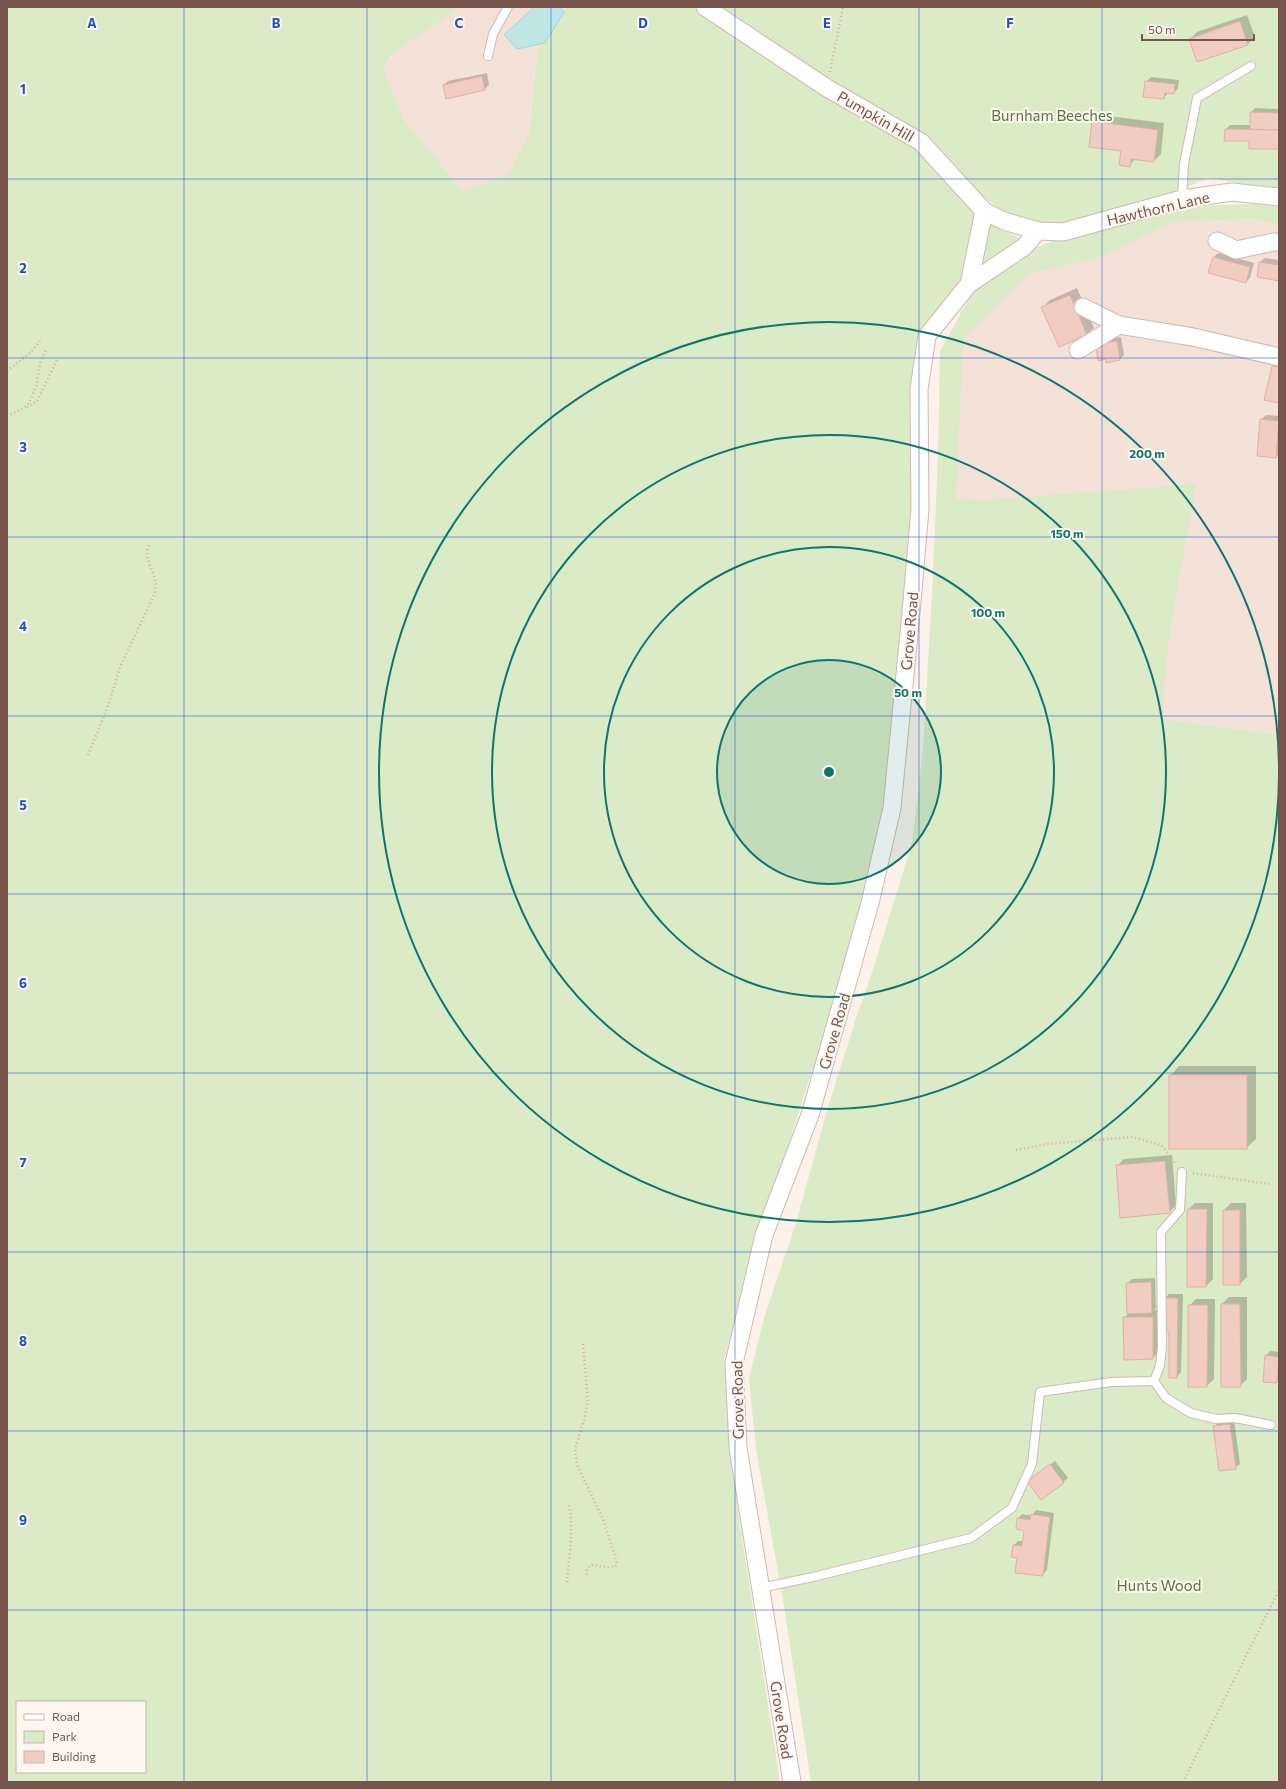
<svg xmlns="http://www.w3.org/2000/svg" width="1286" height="1789" viewBox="0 0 1286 1789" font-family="Commissioner,sans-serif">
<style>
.residential{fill:#f4e2d8}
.green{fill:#dbeac7;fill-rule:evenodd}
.water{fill:#bee6e5;stroke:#a4d7d7}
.shadow{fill:#0003}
.building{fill:#f1ccc2;stroke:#e3b0a2}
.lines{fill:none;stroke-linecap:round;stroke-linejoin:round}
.lane-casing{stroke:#d0bab1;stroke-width:10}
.street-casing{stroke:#d0bab1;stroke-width:19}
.path{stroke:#d6afa4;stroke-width:2.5;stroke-dasharray:1 3;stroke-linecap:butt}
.lane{stroke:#fff;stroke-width:8}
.street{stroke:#fff;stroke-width:17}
.grid{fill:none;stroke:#1d4ed8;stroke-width:1;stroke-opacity:0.55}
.ring{fill:none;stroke:#0f766e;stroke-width:2}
.labels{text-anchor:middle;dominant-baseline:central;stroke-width:4;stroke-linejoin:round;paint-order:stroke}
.park-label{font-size:15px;fill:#5a7642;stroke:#fff6f0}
.street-label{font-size:15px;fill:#76554d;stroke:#fff6f0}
.grid-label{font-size:13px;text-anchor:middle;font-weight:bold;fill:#1d4ed8;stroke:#fff6f0;stroke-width:4;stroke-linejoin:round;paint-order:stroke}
.centre{fill:#0f766e;stroke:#fff6f0;stroke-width:2}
.ring-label{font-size:12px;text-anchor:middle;font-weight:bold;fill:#0f766e;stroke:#fff6f0;stroke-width:4;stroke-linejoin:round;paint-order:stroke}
</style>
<rect width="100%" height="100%" fill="#fcf2e9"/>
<!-- residential -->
<g class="residential">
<polygon points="423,7 566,7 537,53 530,131 509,174 463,191 405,121 383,69"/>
<polygon points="1254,219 1279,224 1279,735 1162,719 939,516 944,363 961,311 1016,273 1173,222"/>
</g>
<!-- green -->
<g class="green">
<path d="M8 7H459L391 55 383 69 405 121 463 191 509 174 530 131 537 53 566 7H698L923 153 958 188 978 223 966 278 917 354 923 463 899 705 904 780 894 839 879 889 807 1086 765 1221 724 1359 738 1512 780 1782H7ZM17 1702H145V1772H17Z"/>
<polygon points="718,7 1279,7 1279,189 1208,178 1175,192 1065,223 1036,225 1000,209 790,56"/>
<polygon points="1255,204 1279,207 1279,224 1254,219 1173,222 1098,258 1028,274 963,339 956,499 985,500 1196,484 1168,642 1162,719 1279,735 1279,1782 811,1782 783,1600 756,1449 749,1378 764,1318 796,1223 828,1107 858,1012 872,973 912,843 923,749 932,594 938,456 940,351 974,290 1037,247 1064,237 1182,206"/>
<polygon points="986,221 1018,237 1020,244 978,271"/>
</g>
<!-- water -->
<polygon class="water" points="534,7 560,7 564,12 545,43 517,49 504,35"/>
<!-- shadow -->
<g class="shadow">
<polygon points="1247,15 1255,37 1248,44 1197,61 1190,39 1197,32"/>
<polygon points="487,73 489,85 485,89 444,85 448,81"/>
<polygon points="1151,77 1179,80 1178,88 1174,93 1168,93 1164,98 1146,82"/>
<polygon points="1255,108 1279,109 1279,148 1250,140 1226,129 1230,125 1251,125 1251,113"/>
<polygon points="1100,115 1164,123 1161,154 1154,161 1136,158 1129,166 1122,150 1093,122"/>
<polygon points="1218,253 1254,263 1250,278 1246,282 1214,257"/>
<polygon points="1265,258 1279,260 1279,280 1260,262"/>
<polygon points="1077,288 1094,328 1087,334 1059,346 1043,307 1050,300"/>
<polygon points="1121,337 1124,355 1120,359 1097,347 1109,339"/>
<polygon points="1277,362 1279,362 1279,402 1273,366"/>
<polygon points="1266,415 1279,416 1279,454 1276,457 1261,420"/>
<polygon points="1179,1066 1256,1066 1256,1139 1246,1148 1170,1076"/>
<polygon points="1172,1155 1176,1206 1169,1212 1117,1166 1124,1159"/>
<polygon points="1195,1203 1213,1203 1213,1279 1206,1286 1188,1210"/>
<polygon points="1231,1203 1246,1203 1247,1277 1240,1284 1224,1284 1224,1210"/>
<polygon points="1155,1278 1156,1308 1154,1310 1159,1310 1160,1351 1153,1358 1125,1359 1124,1318 1128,1314 1127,1284 1132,1279"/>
<polygon points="1169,1294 1183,1294 1181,1372 1177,1377 1165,1298"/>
<polygon points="1229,1297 1247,1297 1247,1379 1240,1386 1222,1304"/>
<polygon points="1196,1299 1215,1299 1214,1379 1207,1386 1189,1386 1189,1306"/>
<polygon points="1270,1351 1279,1352 1279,1379 1276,1382 1266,1356"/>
<polygon points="1234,1420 1240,1464 1235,1468 1214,1427 1219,1422"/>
<polygon points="1055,1461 1068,1478 1042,1499 1033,1477"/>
<polygon points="1036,1510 1054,1513 1047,1570 1042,1575 1018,1557 1012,1556 1014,1545 1018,1541 1024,1541 1025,1530 1018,1519 1022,1514 1032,1516"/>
</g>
<!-- building -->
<g class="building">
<polygon points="1240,21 1248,45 1197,62 1189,39"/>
<polygon points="482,76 485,90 446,99 443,85"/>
<polygon points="1145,81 1175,84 1174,94 1165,93 1164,99 1143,97"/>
<polygon points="1250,112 1279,113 1279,130 1250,129"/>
<polygon points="1092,121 1158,130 1154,162 1131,159 1130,167 1119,165 1121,151 1089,147"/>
<polygon points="1225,129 1279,130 1279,149 1249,149 1249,141 1224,141"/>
<polygon points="1213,257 1250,267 1246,283 1208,273"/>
<polygon points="1259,262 1279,265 1279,281 1257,277"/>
<polygon points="1070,295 1087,335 1059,347 1041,307"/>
<polygon points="1117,341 1120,360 1106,363 1106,359 1098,361 1096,347 1103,346 1103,343"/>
<polygon points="1272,366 1279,367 1279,403 1264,400"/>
<polygon points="1260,419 1279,421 1276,458 1257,456"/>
<rect x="1169" y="1075" width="78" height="74"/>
<polygon points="1165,1161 1170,1213 1120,1218 1116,1165"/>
<polygon points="1187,1209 1207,1209 1206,1287 1187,1287"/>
<rect x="1223" y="1210" width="17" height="75"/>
<polygon points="1151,1282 1152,1313 1127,1314 1126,1283"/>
<polygon points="1164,1298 1178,1298 1177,1378 1169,1378 1169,1332 1163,1332"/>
<polygon points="1221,1304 1240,1304 1241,1387 1221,1387"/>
<polygon points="1188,1305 1208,1305 1207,1387 1188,1387"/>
<polygon points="1123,1317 1153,1317 1153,1359 1124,1360"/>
<polygon points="1265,1355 1279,1357 1277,1383 1263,1382"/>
<polygon points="1230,1424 1236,1469 1219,1471 1213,1426"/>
<polygon points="1050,1464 1064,1483 1041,1500 1027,1481"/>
<polygon points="1031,1514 1050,1517 1043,1576 1015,1573 1017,1558 1011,1557 1013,1545 1022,1546 1024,1531 1016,1529 1017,1518 1030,1520"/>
</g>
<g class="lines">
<defs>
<g id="lane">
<polyline points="488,56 493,34 508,7"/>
<polyline points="1182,199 1184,164 1197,98 1251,66"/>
<polyline points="1154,1381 1160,1366 1162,1347 1161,1232 1180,1210 1182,1172"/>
<polyline points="760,1588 813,1577 971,1538 1012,1508 1032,1464 1040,1392 1111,1382 1154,1381 1166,1398 1191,1413 1216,1419 1235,1418 1271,1425"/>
</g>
<g id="street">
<polyline points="705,7 827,88 921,142 984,211 1004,221 1038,231 1063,232 1182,199 1232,192 1279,197"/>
<polyline points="1217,241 1236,250 1274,242 1279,242"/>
<polyline points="969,284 984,211"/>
<polyline points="1119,325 1193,337 1279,357"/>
<polyline points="1078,350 1119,325 1083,307"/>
<polyline points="792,1782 738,1448 734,1363 764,1235 810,1115 870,903 892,808 911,613 920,509 919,389 927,336 969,284 1024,247 1038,231"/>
</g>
</defs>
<!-- lane casing -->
<use href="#lane" class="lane-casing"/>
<!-- street casing -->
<use href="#street" class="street-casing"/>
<!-- path -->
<g class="path">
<polyline points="830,72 843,7"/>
<polyline points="7,371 30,353 40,341"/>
<polyline points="27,407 37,401 57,360"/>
<polyline points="7,416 24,408 29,403 36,387 40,364 46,350"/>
<path d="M88 755 107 709 121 665 155 593C155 590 156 586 156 583 154 570 143 558 149 545"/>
<polyline points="1016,1150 1048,1144 1132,1137 1161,1145 1176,1164"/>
<polyline points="1193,1173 1269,1184"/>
<polyline points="583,1344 588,1401 584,1420 575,1449 577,1465 603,1519 617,1563 615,1567 607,1567 592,1565 587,1569 586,1577"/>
<path d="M567 1582C569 1557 574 1530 569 1505"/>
<polyline points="1183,1782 1279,1590"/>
</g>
<!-- lane -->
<use href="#lane" class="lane"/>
<!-- street -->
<use href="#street" class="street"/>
</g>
<!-- grid -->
<path class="grid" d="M184 7V1782M367 7V1782M551 7V1782M735 7V1782M919 7V1782M1102 7V1782M7 179H1279M7 358H1279M7 537H1279M7 716H1279M7 894H1279M7 1073H1279M7 1252H1279M7 1431H1279M7 1610H1279"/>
<!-- distance rings -->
<circle cx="829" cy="772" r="112" fill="#0f766e" fill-opacity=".12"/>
<g class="ring">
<circle cx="829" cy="772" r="112"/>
<circle cx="829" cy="772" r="225"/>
<circle cx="829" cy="772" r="337"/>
<path d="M1279 776A450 450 0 1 1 1279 768"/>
</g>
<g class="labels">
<!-- park labels -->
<g class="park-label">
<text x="1052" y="115">Burnham Beeches</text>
<text x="1159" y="1585">Hunts Wood</text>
</g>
<!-- street labels -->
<g class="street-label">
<text transform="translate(876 116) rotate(30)">Pumpkin Hill</text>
<text transform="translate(1158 208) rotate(-13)">Hawthorn Lane</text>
<text transform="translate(909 631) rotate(-85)">Grove Road</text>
<text transform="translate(834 1031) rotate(-74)">Grove Road</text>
<text transform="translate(737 1400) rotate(-91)">Grove Road</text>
<text transform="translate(782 1720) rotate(81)">Grove Road</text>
</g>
</g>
<g class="grid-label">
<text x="92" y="28">A</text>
<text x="276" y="28">B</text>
<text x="459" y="28">C</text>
<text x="643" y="28">D</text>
<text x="827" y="28">E</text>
<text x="1010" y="28">F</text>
<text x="23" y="94">1</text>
<text x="23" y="273">2</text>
<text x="23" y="452">3</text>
<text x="23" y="631">4</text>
<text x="23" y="810">5</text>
<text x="23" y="988">6</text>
<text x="23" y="1167">7</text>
<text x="23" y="1346">8</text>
<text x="23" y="1525">9</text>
</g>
<circle cx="829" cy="772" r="6" class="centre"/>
<g class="ring-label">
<text x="1147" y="458">200 m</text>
<text x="1067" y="538">150 m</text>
<text x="988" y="617">100 m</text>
<text x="908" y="697">50 m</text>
</g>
<!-- border -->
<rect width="1286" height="1789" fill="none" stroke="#76554d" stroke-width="16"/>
<!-- legend -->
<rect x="16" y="1701" width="130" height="72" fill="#fff6f0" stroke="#c8b6af"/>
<rect x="24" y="1714" width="20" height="6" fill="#ffffff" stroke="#c8b6af"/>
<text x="52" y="1721" font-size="12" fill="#76554d">Road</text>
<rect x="24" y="1731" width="20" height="12" fill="#dbeac7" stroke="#c8b6af"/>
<text x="52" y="1741" font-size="12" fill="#76554d">Park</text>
<rect x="24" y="1751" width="20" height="12" fill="#f1ccc2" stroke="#c8b6af"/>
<text x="52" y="1761" font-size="12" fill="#76554d">Building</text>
<!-- scale -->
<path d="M1142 34v6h112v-6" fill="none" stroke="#76554d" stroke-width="2"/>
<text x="1148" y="34" font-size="12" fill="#76554d" stroke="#fff6f0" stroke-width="3" paint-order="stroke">50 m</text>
</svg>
